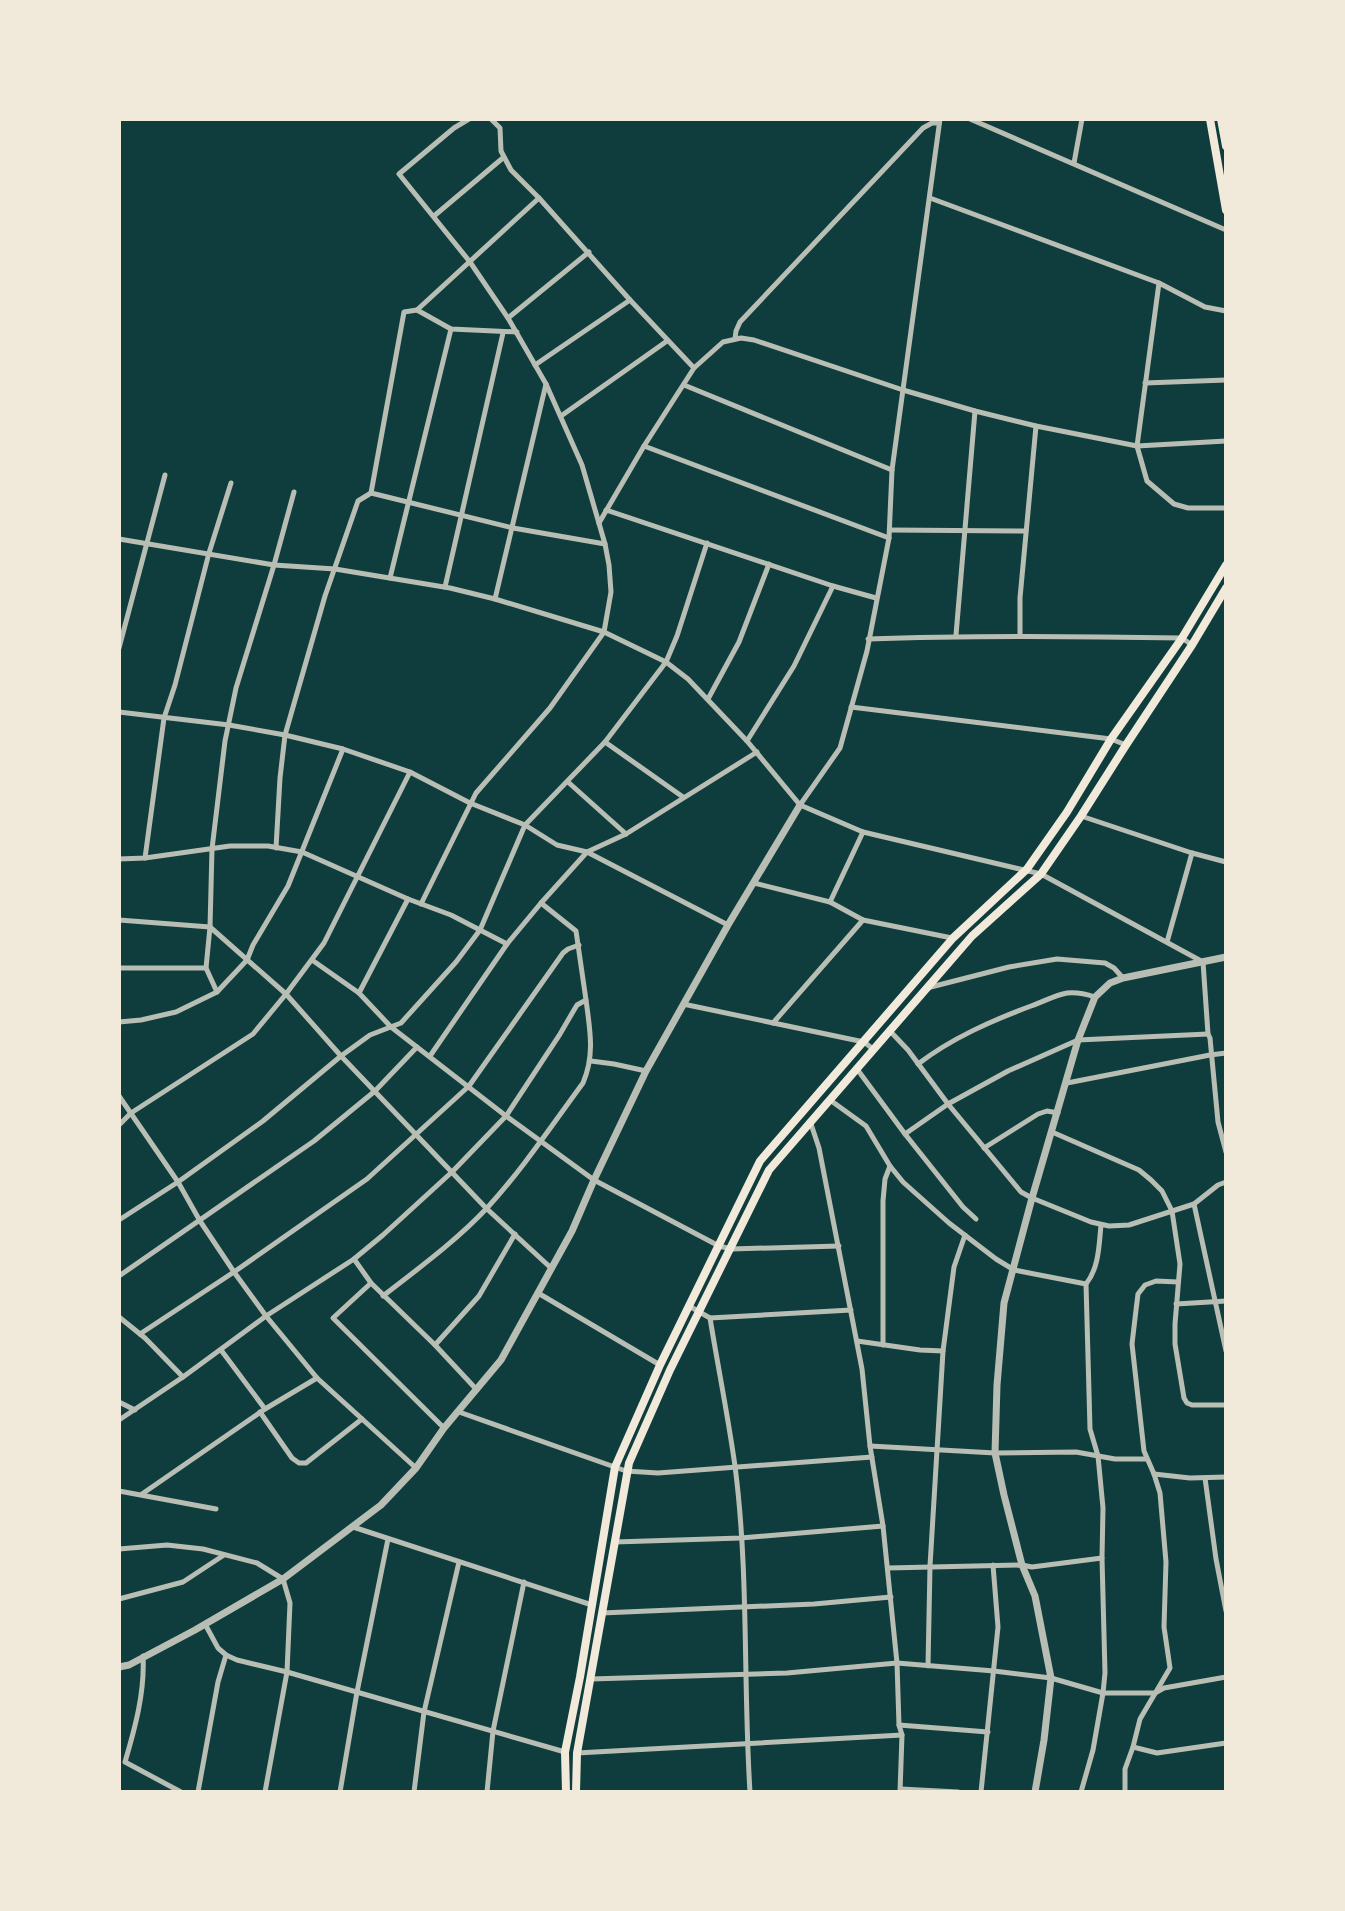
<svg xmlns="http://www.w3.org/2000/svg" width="1345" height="1911" viewBox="0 0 1345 1911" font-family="'IBM Plex Sans',sans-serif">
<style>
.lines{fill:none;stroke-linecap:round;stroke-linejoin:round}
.minor{stroke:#b8beb3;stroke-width:5}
.tertiary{stroke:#b8beb3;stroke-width:7}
.secondary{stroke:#f1e9da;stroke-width:8}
</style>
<rect width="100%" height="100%" fill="#0f3d3e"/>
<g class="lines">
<!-- minor -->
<g class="minor">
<polyline points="491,119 500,128 501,151 511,170 539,198 630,300 694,368"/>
<polyline points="970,119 1226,230"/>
<polyline points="1074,163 1082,119"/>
<polyline points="930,198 1159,283 1205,307 1226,311"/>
<polyline points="434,216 504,157"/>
<polyline points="1159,283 1137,446 1147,481 1174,504 1188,508 1226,508"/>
<polyline points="417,310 539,198"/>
<polyline points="508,318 589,252"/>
<polyline points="735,339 736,331 740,322 923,128 932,123 939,123"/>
<polyline points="535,365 630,300"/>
<polyline points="1145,383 1226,380"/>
<polyline points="684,385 892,470"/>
<polyline points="561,416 667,341"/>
<polyline points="644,446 889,538"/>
<polyline points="371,493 404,312 417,310 451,329 517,332"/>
<polyline points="371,493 513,528 605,544"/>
<polyline points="606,510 833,586 876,598"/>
<polyline points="599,523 644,446 694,368 723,342 741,338 754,340 903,390 975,411 1036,426 1137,446 1226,441"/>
<polyline points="890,530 1026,531"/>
<polyline points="119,539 274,565 335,569 450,588 495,599 604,632 666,662 688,679 747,741 800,805 863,832 1041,874 1203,962 1208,1034 1210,1038 1218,1122 1226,1152"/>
<polyline points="390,578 451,329"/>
<polyline points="445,587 503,333"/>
<polyline points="495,599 546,384"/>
<polyline points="956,635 975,411"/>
<polyline points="1020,635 1020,598 1036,426"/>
<path d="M868 639C973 635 1077 636 1182 638L1192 645"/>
<polyline points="119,648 165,475"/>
<polyline points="708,699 739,642 769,564"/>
<polyline points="851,707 1111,739 1126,745"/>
<polyline points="119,712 229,725 285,735 343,749 410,772 470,803 525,825 557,845 587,852 728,925"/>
<polyline points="747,741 794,666 833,586"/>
<polyline points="605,742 683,797"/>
<polyline points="568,782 626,834"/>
<polyline points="800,805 840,748 867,651 889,538 892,470 940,119"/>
<polyline points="1081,816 1192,853 1226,862"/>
<polyline points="276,848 280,778 285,735 325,596 358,501 371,493"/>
<polyline points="145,858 164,718 175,685 209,553 231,483"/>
<polyline points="119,859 145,858 230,846 268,846 302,852 408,899 451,915 507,944"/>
<polyline points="754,883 830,902 863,920 952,938"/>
<polyline points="830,902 863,832"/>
<polyline points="421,904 476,793 550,708 604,632 611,592 609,565 605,544 582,465 546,384 508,318 470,262 399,174 454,128 469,119"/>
<polyline points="119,920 210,927 286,994 341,1056 486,1208 551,1268"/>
<polyline points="1167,942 1192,853"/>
<polyline points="312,960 359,993 391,1027 506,1116 594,1180 719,1246 731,1249 839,1246"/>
<polyline points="119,968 206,968"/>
<polyline points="927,988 1009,967 1057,959 1105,963 1114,968 1123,978"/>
<polyline points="217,992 206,968 210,927 212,849 225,741 236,688 274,565 294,492"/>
<polyline points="359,993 408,899"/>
<polyline points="683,1004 864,1042 873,1049"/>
<polyline points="119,1022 141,1020 176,1012 217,992 247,960 253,945 288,886 343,749"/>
<polyline points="773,1023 863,920"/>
<polyline points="889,1030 908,1050 948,1104 1021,1192 1032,1198 1091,1222 1109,1226 1129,1225 1194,1204 1218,1185 1226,1182"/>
<polyline points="430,1056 507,944 541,903 587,852 626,834 757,752"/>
<polyline points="591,1061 614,1064 646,1071"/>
<path d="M918 1064C952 1038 991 1021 1031 1006 1043 1002 1055 995 1067 993 1077 992 1086 994 1095 997"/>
<polyline points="857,1069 905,1134 963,1207 976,1219"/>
<polyline points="1067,1083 1210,1055 1226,1053"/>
<polyline points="119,1096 178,1182 200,1221 234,1272 266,1316 317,1378 416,1468"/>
<polyline points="830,1100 866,1126 890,1166 903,1182 949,1223 996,1259 1014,1270 1086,1284 1090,1429 1098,1456 1103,1508 1102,1558 1105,1673 1103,1693 1093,1750 1081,1792"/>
<polyline points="810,1121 819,1148 862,1369 870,1446 883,1526 897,1663 899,1725 902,1735 900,1792"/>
<polyline points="119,1125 131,1113 253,1034 286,994 324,943 410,772"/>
<polyline points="1052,1132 1139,1170 1151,1180 1162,1191 1172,1211 1180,1264 1175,1324 1175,1344 1184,1398 1187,1403 1192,1405 1226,1405"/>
<polyline points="905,1134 948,1104 1008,1071 1078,1040 1208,1034"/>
<polyline points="984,1148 1038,1114 1047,1111 1058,1113"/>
<polyline points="1194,1204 1226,1351"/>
<polyline points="119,1220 178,1182 263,1121 341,1056 370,1035 401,1023 456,962 480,930 525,825 605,742 666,662 677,636 707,543"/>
<polyline points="354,1259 371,1283 435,1345 477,1390"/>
<polyline points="119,1276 314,1141 375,1091 417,1047"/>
<polyline points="371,1283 333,1318 444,1428"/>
<path d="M1086 1284C1099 1268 1099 1245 1101 1225"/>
<polyline points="538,1293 660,1365"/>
<path d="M383 1296C419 1268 456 1241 487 1208 522 1170 552 1125 583 1083 595 1055 590 1030 586 1000"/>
<polyline points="1176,1304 1226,1301"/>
<path d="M689 1306 710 1318C718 1367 728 1416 735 1466 749 1574 743 1683 750 1792"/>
<polyline points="119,1317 145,1338 183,1377"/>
<polyline points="710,1318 851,1310"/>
<polyline points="140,1334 234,1272 367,1179 469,1086 563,953 568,949 579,945"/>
<polyline points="857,1341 920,1350 943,1351"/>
<polyline points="435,1345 479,1296 515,1234"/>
<polyline points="883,1345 883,1201 885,1179 890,1166"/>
<polyline points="221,1350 265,1409"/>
<polyline points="119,1402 135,1410"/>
<polyline points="260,1412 292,1458 299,1463 306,1463 362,1419"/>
<polyline points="459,1412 626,1471 658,1473 872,1457"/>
<polyline points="119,1420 183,1377 266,1316 354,1259 383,1235 453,1171 506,1116 560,1034 574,1010 577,1005 586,1000 576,931 541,903"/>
<polyline points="870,1446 995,1453 1076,1452 1115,1459 1146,1459"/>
<polyline points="1154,1474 1190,1478 1226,1477"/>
<polyline points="1205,1478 1216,1559 1226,1611"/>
<polyline points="119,1491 216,1509"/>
<polyline points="142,1494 265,1409 317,1378"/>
<polyline points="353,1527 592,1605"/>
<polyline points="615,1542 741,1538 883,1526"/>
<polyline points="119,1549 167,1545 203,1549 257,1563 283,1579 290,1603 287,1672 265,1792"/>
<polyline points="888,1568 1022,1565 1032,1567 1102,1558"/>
<polyline points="119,1599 183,1582 224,1555"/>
<polyline points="602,1613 814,1604 891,1597"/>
<polyline points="205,1624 218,1648 226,1655 237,1660 287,1672 565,1752"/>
<path d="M143 1656C145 1692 135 1728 125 1762L181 1792"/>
<polyline points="928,1666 930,1566 943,1351 954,1267 965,1235"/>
<polyline points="591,1679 787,1673 897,1663 994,1671 1051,1678 1103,1693 1155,1693 1164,1688 1226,1677"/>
<polyline points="899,1725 988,1732"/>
<polyline points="1133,1747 1157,1753 1226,1743"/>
<polyline points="577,1753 902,1735"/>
<polyline points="901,1789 958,1792"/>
<polyline points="198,1792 218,1682 226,1655"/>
<polyline points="340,1792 357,1692 388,1539"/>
<polyline points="414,1792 424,1712 459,1562"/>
<polyline points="487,1792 493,1731 524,1582"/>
<polyline points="981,1792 998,1627 993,1565"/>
<polyline points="1125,1792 1125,1769 1133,1747 1140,1719 1170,1668 1164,1627 1166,1562 1160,1493 1154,1474 1144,1451 1132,1344 1136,1310 1138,1294 1145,1285 1156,1281 1178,1282"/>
</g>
<!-- tertiary -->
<g class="tertiary">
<polyline points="119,1667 129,1665 195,1630 283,1579 381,1505 416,1468 444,1428 501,1360 572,1231 594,1180 646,1071 728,925 800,805"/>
<polyline points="1035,1792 1044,1740 1051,1678 1035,1596 1022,1565 1004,1495 995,1453 997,1385 1004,1303 1032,1198 1078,1040 1095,997 1110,983 1123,978 1226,957"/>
</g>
<!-- secondary -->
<g class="secondary">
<polyline points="1210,119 1226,210"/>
<polyline points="1221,119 1226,146"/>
<polyline points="566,1792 565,1752 580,1677 615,1467 660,1365 760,1161 953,938 1027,869 1067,812 1111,739 1182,638 1226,565"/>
<polyline points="576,1792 577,1753 629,1463 670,1370 769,1170 972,936 1041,874 1081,816 1126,745 1192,645 1226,588"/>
</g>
</g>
<!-- border -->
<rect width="1345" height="1911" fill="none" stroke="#f1e9da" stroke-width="242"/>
</svg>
